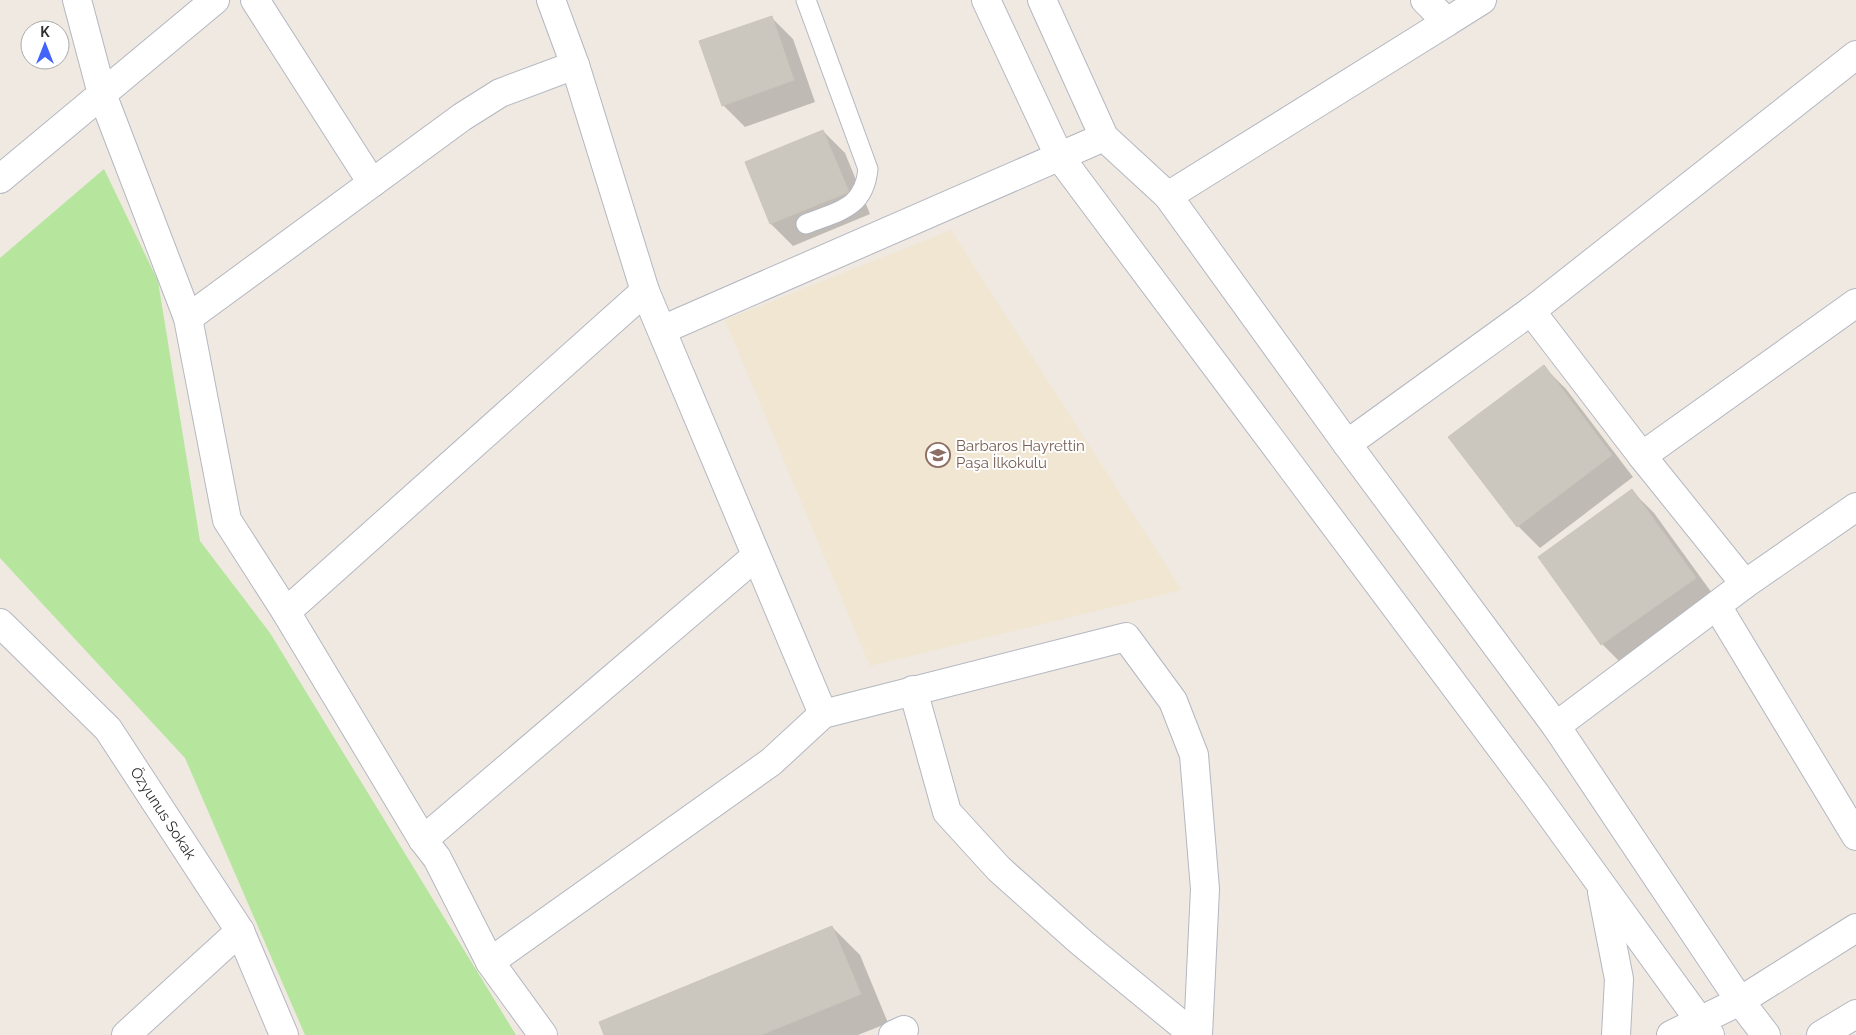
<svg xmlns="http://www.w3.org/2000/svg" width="1856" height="1035" viewBox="0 0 1856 1035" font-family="Raleway,sans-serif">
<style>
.education{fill:#f0e6d1}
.green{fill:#b6e59e}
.shadow{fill:#0003}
.building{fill:#cbc7bf;stroke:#cbc5ba}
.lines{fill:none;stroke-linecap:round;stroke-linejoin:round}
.service-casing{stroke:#b4b7c1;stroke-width:21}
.minor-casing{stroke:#b4b7c1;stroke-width:30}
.tertiary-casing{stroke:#b4b7c1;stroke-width:30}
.service{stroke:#fff;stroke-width:19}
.minor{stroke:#fff;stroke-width:28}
.tertiary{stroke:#fff;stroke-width:28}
.labels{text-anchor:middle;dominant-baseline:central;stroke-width:4;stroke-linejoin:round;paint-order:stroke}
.education-label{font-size:15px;fill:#785e54;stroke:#fff;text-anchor:start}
.street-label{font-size:15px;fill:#2e2e2e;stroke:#fff}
</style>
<rect width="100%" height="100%" fill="#efe9e1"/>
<!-- education -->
<polygon class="education" points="951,230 1182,590 870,666 725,320"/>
<!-- green -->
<polygon class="green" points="104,169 158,281 200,541 270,633 516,1035 305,1035 185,758 0,558 0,258"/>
<!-- shadow -->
<g class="shadow">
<polygon points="771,17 793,39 815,102 745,127 723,105"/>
<polygon points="823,131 845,153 870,214 793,246 771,224 746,163"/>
<polygon points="1544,367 1566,389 1633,477 1540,548 1518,526"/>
<polygon points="1632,491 1654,513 1717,600 1624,666 1602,644"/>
<polygon points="832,927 860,955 888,1023 858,1035 606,1035"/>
</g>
<!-- building -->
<g class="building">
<polygon points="772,16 794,80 722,106 699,41"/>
<polygon points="823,130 849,192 770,224 745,162"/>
<polygon points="1544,365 1612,455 1517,527 1448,437"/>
<polygon points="1632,489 1696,578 1601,645 1538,557"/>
<polygon points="832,926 861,994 761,1035 604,1035 599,1022"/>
</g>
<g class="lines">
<defs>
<path id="service" d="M806 224C838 211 864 209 868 169L806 0"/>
<g id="minor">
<polyline points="77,0 102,94 188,318 227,520 286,612 423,840 437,858 490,962 543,1035"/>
<polyline points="255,0 372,183"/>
<polyline points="551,0 575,65 645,291 823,714"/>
<polyline points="1425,0 1447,22 1482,0"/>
<polyline points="0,179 215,0"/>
<polyline points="1168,196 1447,22"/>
<polyline points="1531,311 1642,456 1745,584"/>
<polyline points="188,318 462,117 500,93 575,65"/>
<polyline points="662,330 1104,137"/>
<polyline points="1347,444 1531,311 1856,55"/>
<polyline points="1642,456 1856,303"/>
<polyline points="1717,606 1856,836"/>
<polyline points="286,612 645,291"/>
<path id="s1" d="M0 623 108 729 240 931 284 1035"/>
<polyline points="913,690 947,812 999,869 1082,943 1194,1035"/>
<polyline points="1556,726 1745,584 1856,507"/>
<polyline points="423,840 755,557"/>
<polyline points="490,962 771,762 823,714 1126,637 1173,701 1194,755 1205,889 1198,1035"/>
<polyline points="126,1035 240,931"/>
<polyline points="893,1035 904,1030"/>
<polyline points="1671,1035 1740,1001 1856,928"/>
<polyline points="1821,1035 1856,1014"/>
</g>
<g id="tertiary">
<polyline points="986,0 1059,156 1537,796 1710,1035"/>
<polyline points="1042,0 1104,137 1168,196 1347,444 1556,726 1740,1001 1766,1035"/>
<polyline points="1602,892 1619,979 1616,1035"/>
</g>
</defs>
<!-- service casing -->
<use href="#service" class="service-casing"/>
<!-- minor casing -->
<use href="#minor" class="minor-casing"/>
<!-- tertiary casing -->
<use href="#tertiary" class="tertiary-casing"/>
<!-- service -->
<use href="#service" class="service"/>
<!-- minor -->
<use href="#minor" class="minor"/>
<!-- tertiary -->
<use href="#tertiary" class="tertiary"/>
</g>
<!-- icons -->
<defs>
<symbol id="school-ring" viewBox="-11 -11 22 22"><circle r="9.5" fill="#fff" stroke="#8d6e63" stroke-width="1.5"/><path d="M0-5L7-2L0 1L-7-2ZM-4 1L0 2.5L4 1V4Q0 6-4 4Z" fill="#8d6e63"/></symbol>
</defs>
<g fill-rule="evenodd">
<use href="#school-ring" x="924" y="441" width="28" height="28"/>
</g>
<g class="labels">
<!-- education labels -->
<g class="education-label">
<text x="956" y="446">Barbaros Hayrettin<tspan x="956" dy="17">Paşa İlkokulu</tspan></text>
</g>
<!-- street labels -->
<g class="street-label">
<text stroke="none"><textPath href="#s1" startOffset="252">Özyunus Sokak</textPath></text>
</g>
</g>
<!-- north arrow -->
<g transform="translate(45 45)"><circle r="24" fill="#ffffff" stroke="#ababab"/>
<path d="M0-4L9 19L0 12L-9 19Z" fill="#4264fb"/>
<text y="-8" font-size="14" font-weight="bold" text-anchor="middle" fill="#2e2e2e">K</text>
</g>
</svg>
